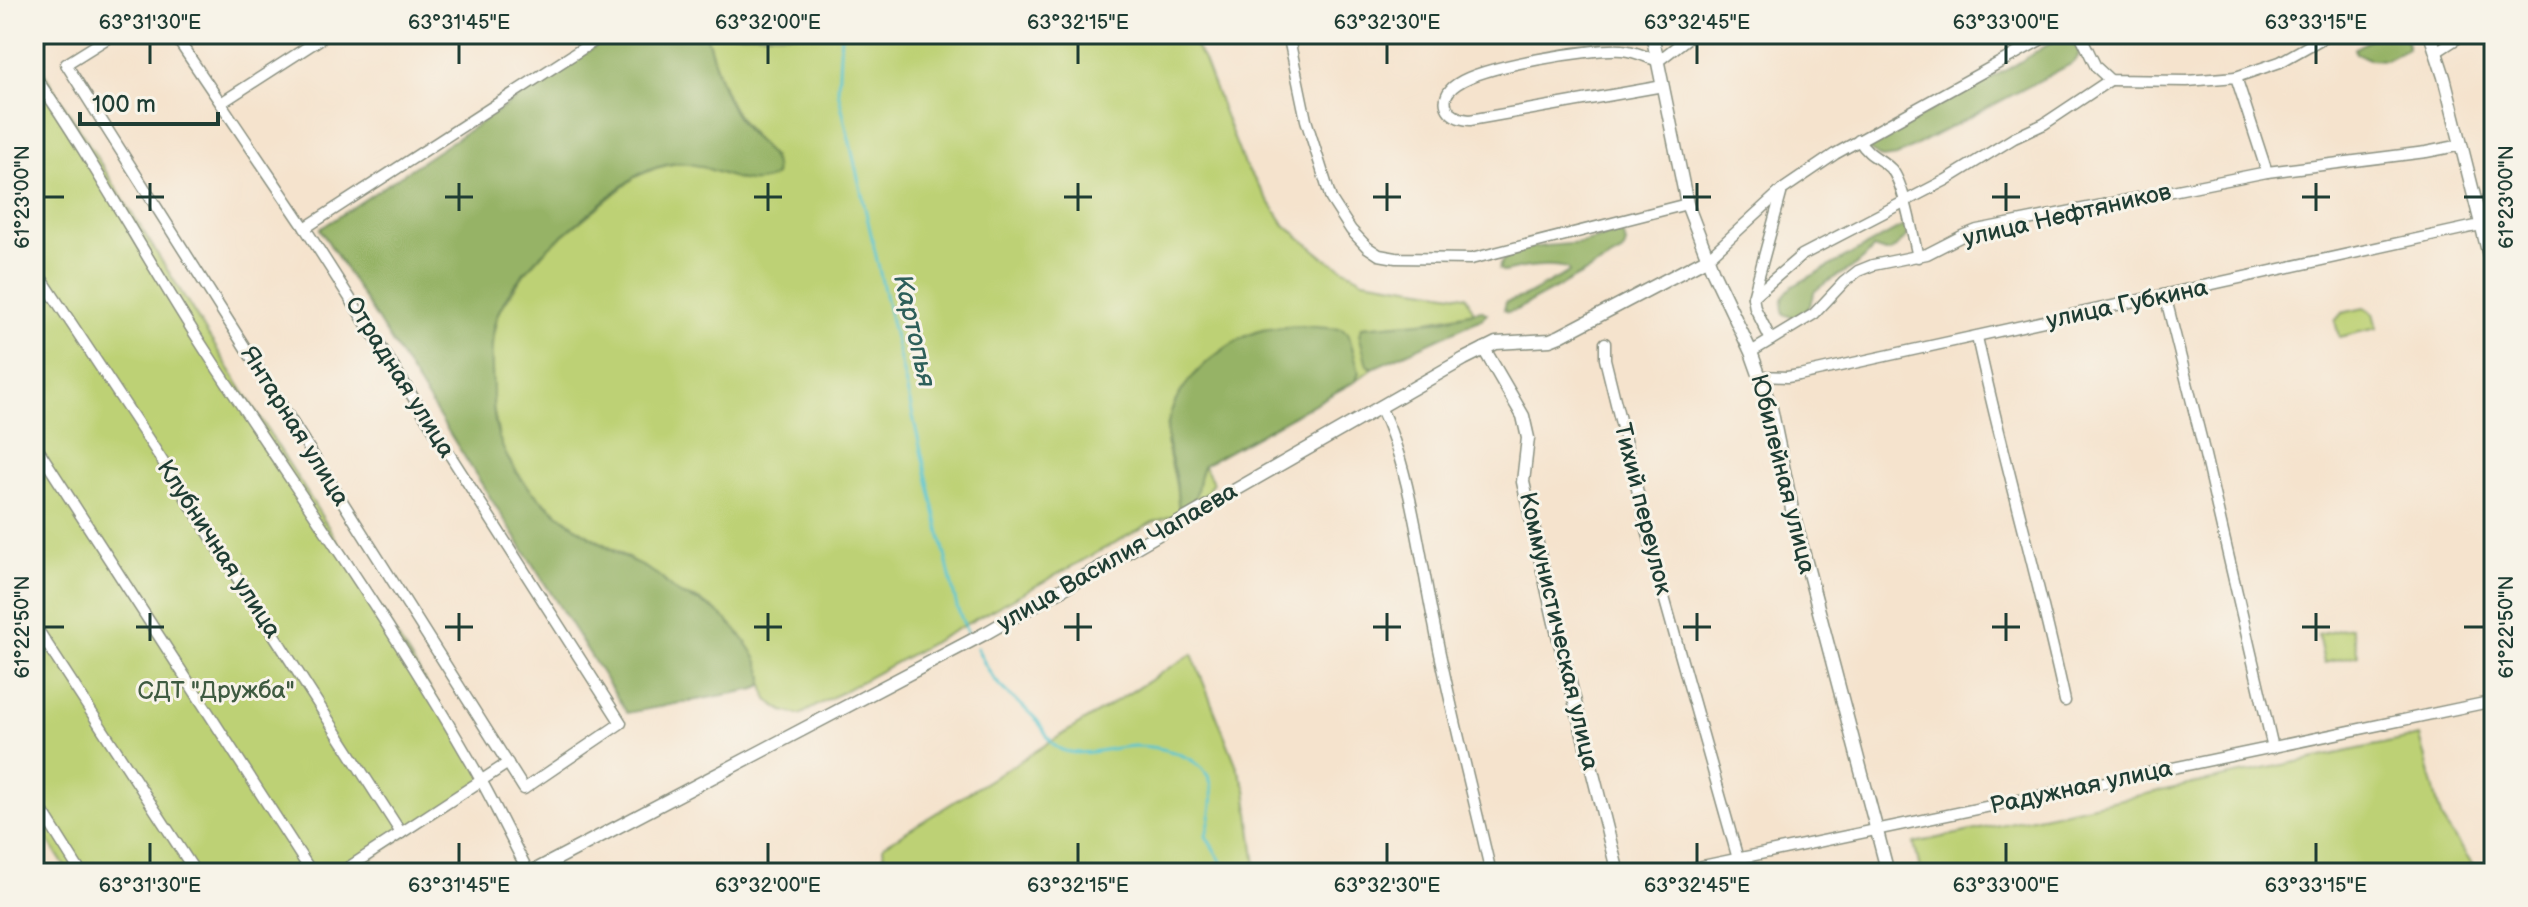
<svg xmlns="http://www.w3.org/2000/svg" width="2528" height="907" viewBox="0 0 2528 907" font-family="'Balsamiq Sans',sans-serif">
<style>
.green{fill:#bdd174;stroke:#6e8754;stroke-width:2}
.forest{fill:#96b366;stroke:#5a784d;stroke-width:2}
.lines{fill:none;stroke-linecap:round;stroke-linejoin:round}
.stream{stroke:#58c5ce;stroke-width:3}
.minor-casing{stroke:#8a9080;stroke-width:13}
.tertiary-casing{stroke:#8a9080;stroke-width:15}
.minor{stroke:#fff;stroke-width:10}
.tertiary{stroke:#fff;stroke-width:12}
.ticks{fill:none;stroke:#1f3d34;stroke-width:3}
.labels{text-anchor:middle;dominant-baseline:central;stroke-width:6;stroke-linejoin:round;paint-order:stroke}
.street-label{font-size:24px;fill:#1f3d34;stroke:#f7f3e8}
.park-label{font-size:24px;fill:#3f5b41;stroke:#f7f3e8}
.water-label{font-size:26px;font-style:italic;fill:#2d5f5a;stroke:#f7f3e8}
.neatline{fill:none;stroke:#1f3d34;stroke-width:3}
.ticks-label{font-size:20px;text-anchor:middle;fill:#1f3d34}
</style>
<rect width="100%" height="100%" fill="#f7f3e8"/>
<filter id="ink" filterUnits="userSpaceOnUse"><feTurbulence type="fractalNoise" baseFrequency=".0125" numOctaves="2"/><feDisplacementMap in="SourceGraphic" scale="16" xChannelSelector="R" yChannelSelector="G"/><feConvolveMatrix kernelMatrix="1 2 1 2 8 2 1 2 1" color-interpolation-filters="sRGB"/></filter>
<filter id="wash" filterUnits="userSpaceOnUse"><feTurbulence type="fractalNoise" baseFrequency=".006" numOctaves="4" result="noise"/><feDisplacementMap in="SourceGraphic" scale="32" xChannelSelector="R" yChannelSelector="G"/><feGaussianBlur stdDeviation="1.8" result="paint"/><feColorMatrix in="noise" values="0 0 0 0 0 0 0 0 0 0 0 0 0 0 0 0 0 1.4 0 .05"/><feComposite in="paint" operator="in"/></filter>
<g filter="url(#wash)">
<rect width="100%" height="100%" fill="#f5e3cd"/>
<!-- green -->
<g class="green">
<path d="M706 34H1186L1203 58 1243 162 1284 224 1325 258 1364 280 1466 296 1474 312 1418 323 1362 327 1369 367 1373 368 1356 381 1359 372 1348 333C1319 328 1291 323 1261 331 1221 342 1166 392 1167 437 1167 459 1178 479 1178 504L1204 466 1213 482C1199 509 1180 514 1153 522L800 715 783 711 767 700 763 684V676L726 620 713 608 695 598 679 594 659 576 577 528 530 491 501 448 493 407 491 357 493 336 498 313 525 273 549 247 635 177 656 168 673 164 690 163 709 168 773 157C729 114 723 91 706 34Z"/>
<polygon points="34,57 488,782 348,873 69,873 34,818"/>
<polygon points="2364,308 2373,313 2377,328 2339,337 2335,321 2342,313"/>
<polygon points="2351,627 2358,655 2324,663 2318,635"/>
<polygon points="1192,654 1246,789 1257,873 885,873 883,846"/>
<polygon points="2420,736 2442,820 2478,873 1921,873 1914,843"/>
</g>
<!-- forest -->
<g class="forest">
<path d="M614 34H706C716 68 724 103 747 131 759 146 779 154 775 176 743 194 710 161 676 163 663 165 648 170 636 176 623 184 610 196 598 206 562 236 519 267 499 311 487 337 493 368 493 395 491 475 555 515 616 553 630 561 646 567 659 576 665 581 670 588 677 592 687 598 699 600 710 607 730 619 765 659 763 684L756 689 627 713 320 229Z"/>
<polygon points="2381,34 2402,34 2407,41 2407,49 2386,60 2369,59 2356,53 2354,49"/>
<path d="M2067 37 2076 40C2081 52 2080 56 2071 64L1896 156 1882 158 1870 150 1871 144 1876 140 2008 69 2059 38Z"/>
<path d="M1903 226 1907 227V237L1890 252H1885L1873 248C1861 269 1831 275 1814 292 1813 306 1801 324 1784 314 1780 302 1783 293 1793 286Z"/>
<path d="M1618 233 1624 236 1626 244 1623 252 1516 310 1507 312 1504 310 1506 302 1525 296 1569 272 1567 268C1547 263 1523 267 1504 272L1499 269C1503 243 1560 246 1580 243 1593 241 1605 235 1618 233Z"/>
<polygon points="1481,310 1487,314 1482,319 1373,368 1367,365 1359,334 1362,327 1443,320"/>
<path d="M1302 326 1341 329 1348 333 1359 372 1356 381 1204 465C1194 482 1203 503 1180 510 1176 500 1178 490 1176 480 1174 466 1168 451 1167 437 1165 391 1219 344 1259 331 1273 327 1288 327 1302 326Z"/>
</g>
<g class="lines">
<!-- stream -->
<g class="stream">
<polyline points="841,34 838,91 957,607 968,635"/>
<path d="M977 648C984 663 991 677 1003 689 1014 700 1029 710 1039 723 1048 734 1048 744 1062 750 1083 758 1114 746 1136 746 1158 746 1195 754 1208 776 1217 792 1210 819 1206 836L1228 873"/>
</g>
</g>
</g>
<g filter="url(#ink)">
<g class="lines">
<defs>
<g id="minor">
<polyline points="114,34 66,64 524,789 621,723 305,228 174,34"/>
<polyline points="1288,34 1306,120 1331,199 1351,230 1367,247 1379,255 1396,258 1471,259 1687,204"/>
<polyline points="2080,34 2096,67 2110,80 2187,81 2236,77 2267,172"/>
<polyline points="34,42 47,34"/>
<polyline points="2436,52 2464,34"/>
<path d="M34 75C97 165 147 261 207 353 299 495 399 633 482 782 498 811 513 843 529 873"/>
<polyline points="2236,77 2280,62 2330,34"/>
<path d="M1663 86 1470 120C1446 119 1436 98 1457 84 1483 66 1590 48 1622 50 1635 51 1646 57 1658 61L1693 34"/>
<polyline points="221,103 328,34"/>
<path d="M1859 140C1870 158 1880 157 1892 170 1904 184 1913 237 1918 257"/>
<polyline points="305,228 605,34"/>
<polyline points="1708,258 1782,190 1835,154 2051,34"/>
<polyline points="34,267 154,448 401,833"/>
<polyline points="2165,295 2201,438 2273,748"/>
<polyline points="1753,297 1802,255 1946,180 2014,138 2044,124 2110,80"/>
<path d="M1977 337C2003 459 2039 579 2065 701"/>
<polyline points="1771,340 1755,308 1753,297 1781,194"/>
<polyline points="1605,343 1605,359 1662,590 1738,859"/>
<polyline points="1751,352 1814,314 1844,282 1858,271 1873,265 1927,254 1962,236 1977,230 2267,172 2426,152 2462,145"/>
<polyline points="1759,376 1787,377 1799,375 2494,222"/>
<path d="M1380 407C1410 466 1420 558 1434 624 1450 708 1472 790 1491 873"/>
<polyline points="34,443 312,873"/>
<polyline points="34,624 196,873"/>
<polyline points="34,798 81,873"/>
<polyline points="340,873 508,763"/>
<polyline points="1669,873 2494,701"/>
</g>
<g id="tertiary">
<polyline points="1652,34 1687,204 1713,272 1751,352 1771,408 1792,509 1888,873"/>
<polyline points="2430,34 2444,77 2494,275"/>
<polyline points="1484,349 1523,416 1528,438 1523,482 1555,623 1618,873"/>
<polyline points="530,873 986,633 1464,359 1496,343 1550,340 1560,336 1708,258"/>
</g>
</defs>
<!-- minor casing -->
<use href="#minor" class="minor-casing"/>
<!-- tertiary casing -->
<use href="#tertiary" class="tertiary-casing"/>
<!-- minor -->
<use href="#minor" class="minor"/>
<!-- tertiary -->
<use href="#tertiary" class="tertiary"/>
</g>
</g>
<!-- ticks -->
<path class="ticks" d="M150 44V64M459 44V64M768 44V64M1078 44V64M1387 44V64M1697 44V64M2006 44V64M2316 44V64M150 183V211M459 183V211M768 183V211M1078 183V211M1387 183V211M1697 183V211M2006 183V211M2316 183V211M44 197H64M136 197H164M445 197H473M754 197H782M1064 197H1092M1373 197H1401M1683 197H1711M1992 197H2020M2302 197H2330M2464 197H2484M150 613V641M459 613V641M768 613V641M1078 613V641M1387 613V641M1697 613V641M2006 613V641M2316 613V641M44 627H64M136 627H164M445 627H473M754 627H782M1064 627H1092M1373 627H1401M1683 627H1711M1992 627H2020M2302 627H2330M2464 627H2484M150 843V863M459 843V863M768 843V863M1078 843V863M1387 843V863M1697 843V863M2006 843V863M2316 843V863"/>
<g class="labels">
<!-- street labels -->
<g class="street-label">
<text transform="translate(2067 215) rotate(-13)">улица Нефтяников</text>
<text transform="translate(2127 304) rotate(-12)">улица Губкина</text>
<text transform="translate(400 377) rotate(58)">Отрадная улица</text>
<text transform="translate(295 426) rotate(58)">Янтарная улица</text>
<text transform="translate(1783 474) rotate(76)">Юбилейная улица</text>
<text transform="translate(1643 509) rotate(76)">Тихий переулок</text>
<text transform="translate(219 549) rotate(57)">Клубничная улица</text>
<text transform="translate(1117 557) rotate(-30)">улица Василия Чапаева</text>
<text transform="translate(1559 631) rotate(77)">Коммунистическая улица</text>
<text transform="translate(2081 787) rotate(-12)">Радужная улица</text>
</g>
<!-- park labels -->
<g class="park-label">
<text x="216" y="690">СДТ "Дружба"</text>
</g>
<!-- water labels -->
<g class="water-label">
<text transform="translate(914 331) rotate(77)">Картопья</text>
</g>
</g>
<!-- margin -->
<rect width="2528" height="907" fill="none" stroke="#f7f3e8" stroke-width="88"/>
<!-- scale -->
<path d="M80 112v12h138v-12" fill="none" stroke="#1f3d34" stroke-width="4"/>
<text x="92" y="112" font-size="24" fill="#1f3d34" stroke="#f7f3e8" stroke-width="6" paint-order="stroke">100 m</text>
<rect x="44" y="44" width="2440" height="819" class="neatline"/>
<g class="ticks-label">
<text x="150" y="29">63°31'30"E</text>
<text x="459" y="29">63°31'45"E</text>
<text x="768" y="29">63°32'00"E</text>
<text x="1078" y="29">63°32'15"E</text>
<text x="1387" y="29">63°32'30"E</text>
<text x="1697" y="29">63°32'45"E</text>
<text x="2006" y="29">63°33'00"E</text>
<text x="2316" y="29">63°33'15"E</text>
<text transform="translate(22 197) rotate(-90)" y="7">61°23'00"N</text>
<text transform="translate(2506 197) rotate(-90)" y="7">61°23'00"N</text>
<text transform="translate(22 627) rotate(-90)" y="7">61°22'50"N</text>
<text transform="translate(2506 627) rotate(-90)" y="7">61°22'50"N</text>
<text x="150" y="892">63°31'30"E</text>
<text x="459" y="892">63°31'45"E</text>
<text x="768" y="892">63°32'00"E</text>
<text x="1078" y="892">63°32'15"E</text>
<text x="1387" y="892">63°32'30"E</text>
<text x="1697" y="892">63°32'45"E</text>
<text x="2006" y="892">63°33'00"E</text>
<text x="2316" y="892">63°33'15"E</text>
</g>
</svg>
